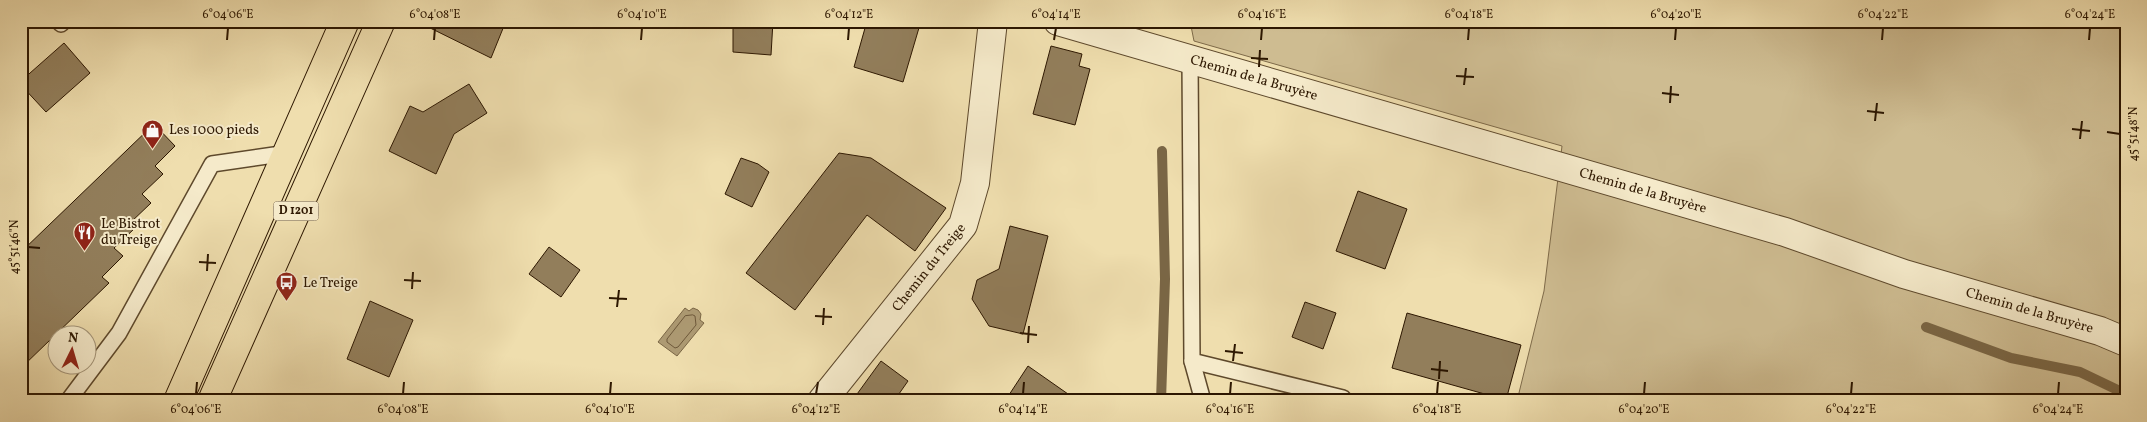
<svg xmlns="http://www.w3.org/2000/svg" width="2147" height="422" viewBox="0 0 2147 422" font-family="Vollkorn,serif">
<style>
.green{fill:#cebc91;stroke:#7e6a49}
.water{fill:#ad9a73;stroke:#7a6645}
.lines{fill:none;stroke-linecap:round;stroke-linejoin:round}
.shore{stroke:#6d583a;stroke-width:1}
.stream{stroke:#7a6645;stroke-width:10}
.building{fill:#927e5b;stroke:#2d1701}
.lane-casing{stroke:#5e492c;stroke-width:18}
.street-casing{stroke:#5e492c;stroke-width:30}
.primary-casing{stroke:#2d1701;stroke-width:30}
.lane{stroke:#f5eaca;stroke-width:15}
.street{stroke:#f5eaca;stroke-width:28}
.primary{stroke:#efdeae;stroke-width:28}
.ticks{fill:none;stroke:#2d1701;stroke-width:2}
.labels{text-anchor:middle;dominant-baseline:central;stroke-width:4;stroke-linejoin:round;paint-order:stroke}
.shield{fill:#f5eaca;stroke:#69563d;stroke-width:1}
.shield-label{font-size:12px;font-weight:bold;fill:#2d1701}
.street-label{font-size:14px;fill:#2d1701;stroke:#f5eaca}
.poi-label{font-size:14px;fill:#2d1701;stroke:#f5eaca;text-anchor:start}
.neatline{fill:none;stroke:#2d1701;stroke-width:2}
.ticks-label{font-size:12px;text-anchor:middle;fill:#2d1701}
</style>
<rect width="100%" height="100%" fill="#efdeae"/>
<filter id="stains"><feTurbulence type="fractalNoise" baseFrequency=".004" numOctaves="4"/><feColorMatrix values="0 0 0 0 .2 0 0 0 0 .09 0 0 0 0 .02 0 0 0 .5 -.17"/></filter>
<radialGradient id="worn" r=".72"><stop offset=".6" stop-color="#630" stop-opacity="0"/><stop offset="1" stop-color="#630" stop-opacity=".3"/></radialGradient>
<!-- green -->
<polygon class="green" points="1190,21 2126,21 2126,401 1517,401 1544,291 1562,146 1194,41"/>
<!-- water -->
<polygon class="water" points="685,308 689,311 693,308 698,310 701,314 700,320 704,323 677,356 658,342"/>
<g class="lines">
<!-- shore -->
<polygon class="shore" points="693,315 695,316 696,325 678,347 675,348 667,342 667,339 685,316"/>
<!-- stream -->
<g class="stream">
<polyline points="1926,327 2011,358 2080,372 2126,394"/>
<polyline points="1161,401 1165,279 1162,151"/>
</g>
</g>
<!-- building -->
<g class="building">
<polygon points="416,21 506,21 491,58"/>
<polygon points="733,21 773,21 771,55 733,52"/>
<polygon points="867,21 921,21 903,82 854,67"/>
<polygon points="64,43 90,73 46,112 21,85 21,81"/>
<polygon points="1051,46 1082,54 1079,66 1090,69 1075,125 1033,114"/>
<polygon points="469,84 487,113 454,134 436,174 389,151 410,106 423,112"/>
<polygon points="154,124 175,146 155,166 163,174 142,194 151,203 130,223 135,228 114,248 123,256 102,277 109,283 21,368 21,252"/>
<polygon points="839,153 871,158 946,208 915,251 867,215 795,310 746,273"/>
<polygon points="741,158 758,164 769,172 752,207 725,194"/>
<polygon points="1358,191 1407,209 1385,269 1336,251"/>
<polygon points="1010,226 1048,236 1023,334 989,326 972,299 977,280 999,269"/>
<polygon points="549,247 580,270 561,297 529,274"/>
<polygon points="370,301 413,320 389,377 347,359"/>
<polygon points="1305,302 1336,313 1323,349 1292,337"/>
<polygon points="1407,313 1521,345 1506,400 1392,368"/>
<polygon points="881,361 908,381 894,401 852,401"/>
<polygon points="1028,366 1078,401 1005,401"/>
</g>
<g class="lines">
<defs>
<g id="lane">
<polyline points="58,21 61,24 64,21"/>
<polyline points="1190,59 1192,361 1343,398"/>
<polyline points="1192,361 1203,401"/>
<polyline points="68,401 119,333 212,164 288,153"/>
</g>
<g id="street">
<path id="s1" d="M1058 21 1785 232 1904 274 2100 331 2126 342"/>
<path id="s2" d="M822 401 963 225 975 183 993 21"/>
</g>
<g id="primary">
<polyline points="178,401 345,21"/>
<polyline points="212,401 381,21"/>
</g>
</defs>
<!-- lane casing -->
<use href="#lane" class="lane-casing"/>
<!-- street casing -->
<use href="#street" class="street-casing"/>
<!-- primary casing -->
<use href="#primary" class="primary-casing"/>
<!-- lane -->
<use href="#lane" class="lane"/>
<!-- street -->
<use href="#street" class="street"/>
<!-- primary -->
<use href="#primary" class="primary"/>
</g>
<!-- ticks -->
<path class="ticks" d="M227 40 228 28M434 40 435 28M641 40 642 28M848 40 849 28M1054 40 1056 28M1261 40 1262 28M1468 40 1469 28M1675 40 1676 28M1882 40 1883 28M2089 40 2090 28M1251 58 1268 59M1259 67 1260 50M1456 76 1474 77M1464 85 1466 68M1662 93 1679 95M1670 103 1671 86M1867 111 1884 113M1875 121 1877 103M2072 129 2090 131M2107 132 2120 134M2080 139 2082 121M28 247 40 248M199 262 216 263M207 271 208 254M404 280 421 281M412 289 413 272M609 298 627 299M617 307 619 290M815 316 832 317M823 325 824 308M1020 333 1037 335M1028 343 1029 326M1225 351 1243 353M1233 361 1235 344M1431 369 1448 371M1439 379 1440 361M196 394 197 382M403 394 404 382M610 394 611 382M816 394 818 382M1023 394 1024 382M1230 394 1231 382M1437 394 1438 382M1644 394 1645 382M1851 394 1852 382M2058 394 2059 382"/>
<!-- icons -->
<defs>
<symbol id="shop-pin" viewBox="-11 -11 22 30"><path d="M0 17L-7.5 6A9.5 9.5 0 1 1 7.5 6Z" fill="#8f2418" stroke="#f5eaca"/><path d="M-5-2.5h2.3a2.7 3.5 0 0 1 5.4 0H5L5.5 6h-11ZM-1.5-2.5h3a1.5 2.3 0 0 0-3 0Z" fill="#fff"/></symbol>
<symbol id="restaurant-pin" viewBox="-11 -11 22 30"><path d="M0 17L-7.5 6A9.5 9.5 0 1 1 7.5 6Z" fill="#8f2418" stroke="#f5eaca"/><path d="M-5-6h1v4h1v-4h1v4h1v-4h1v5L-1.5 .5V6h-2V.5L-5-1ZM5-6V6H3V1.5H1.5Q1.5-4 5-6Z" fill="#fff"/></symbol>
<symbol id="bus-pin" viewBox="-11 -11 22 30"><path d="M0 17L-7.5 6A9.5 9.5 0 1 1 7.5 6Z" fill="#8f2418" stroke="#f5eaca"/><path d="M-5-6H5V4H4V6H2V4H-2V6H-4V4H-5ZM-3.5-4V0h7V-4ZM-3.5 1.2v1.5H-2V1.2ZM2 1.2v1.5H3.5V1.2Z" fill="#fff"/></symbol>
</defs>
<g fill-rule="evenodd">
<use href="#shop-pin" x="140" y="118" width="25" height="34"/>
<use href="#restaurant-pin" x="72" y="220" width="25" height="34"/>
<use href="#bus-pin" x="274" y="270" width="25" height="34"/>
</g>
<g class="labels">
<!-- shield labels -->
<rect class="shield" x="273.5" y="201.5" width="45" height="19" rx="4"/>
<g class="shield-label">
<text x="296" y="211">D 1201</text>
</g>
<!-- street labels -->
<g class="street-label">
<text stroke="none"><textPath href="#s1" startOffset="204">Chemin de la Bruyère</textPath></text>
<text stroke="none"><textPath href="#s1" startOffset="609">Chemin de la Bruyère</textPath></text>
<text stroke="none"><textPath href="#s2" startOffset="171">Chemin du Treige</textPath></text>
<text stroke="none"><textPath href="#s1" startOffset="1014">Chemin de la Bruyère</textPath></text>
</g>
<!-- poi labels -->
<g class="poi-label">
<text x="169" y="130">Les 1000 pieds</text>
<text x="101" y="224">Le Bistrot<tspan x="101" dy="16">du Treige</tspan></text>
<text x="303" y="283">Le Treige</text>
</g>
</g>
<!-- margin -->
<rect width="2147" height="422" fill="none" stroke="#efdeae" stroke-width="55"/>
<!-- north arrow -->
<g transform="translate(72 350) rotate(5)"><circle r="24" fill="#f5eaca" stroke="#a5967a"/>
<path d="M0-4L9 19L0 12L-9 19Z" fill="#8f2418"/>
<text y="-8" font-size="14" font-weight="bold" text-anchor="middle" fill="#2d1701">N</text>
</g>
<rect x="28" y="28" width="2092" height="366" class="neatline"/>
<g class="ticks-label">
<text x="228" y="18">6°04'06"E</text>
<text x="435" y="18">6°04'08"E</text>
<text x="642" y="18">6°04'10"E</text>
<text x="849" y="18">6°04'12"E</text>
<text x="1056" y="18">6°04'14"E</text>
<text x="1262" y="18">6°04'16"E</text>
<text x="1469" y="18">6°04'18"E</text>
<text x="1676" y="18">6°04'20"E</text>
<text x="1883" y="18">6°04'22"E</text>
<text x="2090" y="18">6°04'24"E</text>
<text transform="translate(2133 134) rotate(-90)" y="4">45°51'48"N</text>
<text transform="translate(14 247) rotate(-90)" y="4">45°51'46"N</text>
<text x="196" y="413">6°04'06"E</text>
<text x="403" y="413">6°04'08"E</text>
<text x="610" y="413">6°04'10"E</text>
<text x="816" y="413">6°04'12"E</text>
<text x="1023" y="413">6°04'14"E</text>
<text x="1230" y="413">6°04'16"E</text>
<text x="1437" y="413">6°04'18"E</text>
<text x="1644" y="413">6°04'20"E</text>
<text x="1851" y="413">6°04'22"E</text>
<text x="2058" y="413">6°04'24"E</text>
</g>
<rect width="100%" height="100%" filter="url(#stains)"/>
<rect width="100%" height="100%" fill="url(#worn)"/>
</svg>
